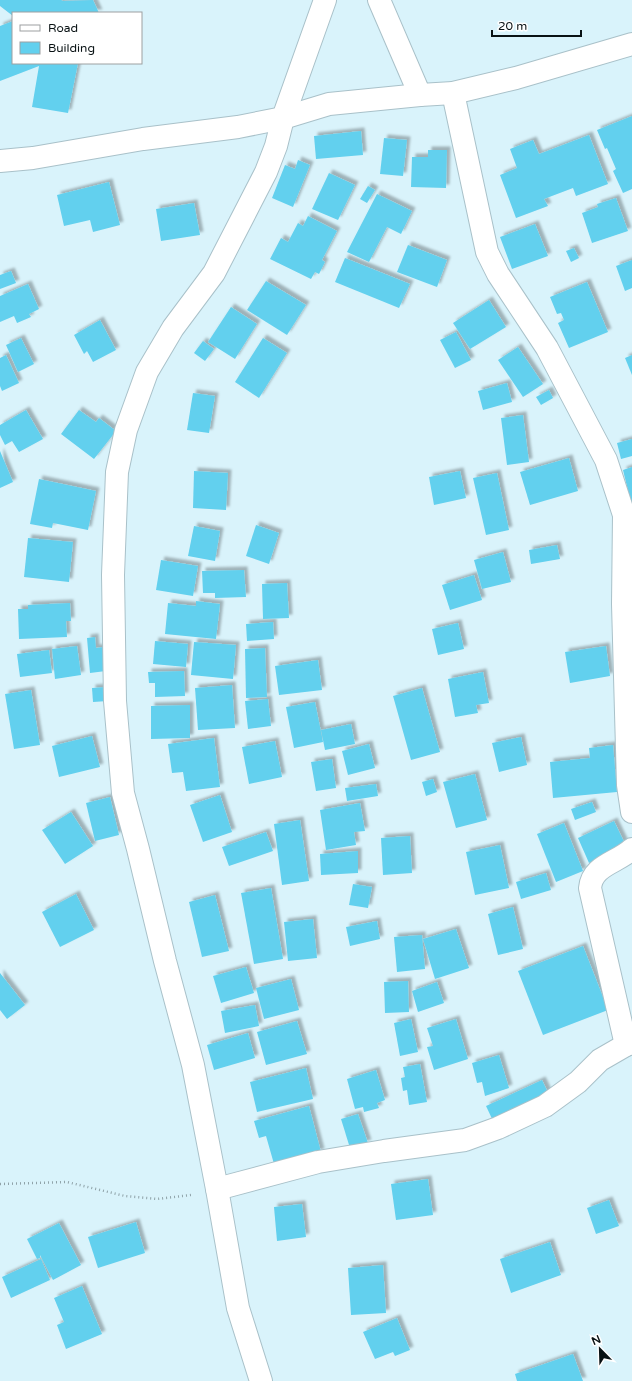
<svg xmlns="http://www.w3.org/2000/svg" width="632" height="1381" viewBox="0 0 632 1381" font-family="'Varela Round',sans-serif">
<style>
.building{fill:#62d0ee;filter:url(#shadow)}
.lines{fill:none;stroke-linecap:round;stroke-linejoin:round}
.minor-casing{stroke:#a9c1c9;stroke-width:24}
.path{stroke:#8fa2a8;stroke-width:2.5;stroke-dasharray:1 3;stroke-linecap:butt}
.minor{stroke:#fff;stroke-width:22}
</style>
<defs>
<filter id="shadow"><feDropShadow dx="3.5" dy="-3.5" stdDeviation="1" flood-color="#0004"/></filter>
</defs>
<rect width="100%" height="100%" fill="#d9f3fb"/>
<!-- building -->
<g class="building">
<polygon points="0,0 61,0 63,1 93,0 99,13 13,13 13,16 0,6"/>
<polygon points="13,21 13,63 78,63 68,113 32,107 39,66 0,81 0,26"/>
<polygon points="632,116 632,189 623,193 613,171 616,169 607,148 605,149 597,130"/>
<polygon points="361,131 363,155 316,159 314,136"/>
<polygon points="589,135 608,184 576,196 573,188 544,199 548,206 516,218 500,175 517,168 510,149 533,140 539,154"/>
<polygon points="384,138 407,140 403,176 380,174"/>
<polygon points="428,150 447,150 446,188 411,187 412,157 428,157"/>
<polygon points="298,160 310,165 293,207 272,198 285,165 295,169"/>
<polygon points="329,173 355,185 338,220 312,209"/>
<polygon points="109,182 120,225 93,232 90,220 64,226 57,195"/>
<polygon points="368,186 375,190 367,203 360,199"/>
<polygon points="377,194 412,211 401,234 387,227 369,262 347,252"/>
<polygon points="616,198 628,231 592,243 582,213 598,207 597,204"/>
<polygon points="194,203 200,235 161,241 156,209"/>
<polygon points="308,216 337,231 322,260 325,262 319,274 315,272 311,279 270,259 281,238 288,242 298,223 303,226"/>
<polygon points="535,224 548,256 512,269 500,237"/>
<polygon points="408,245 447,260 437,287 397,272"/>
<polygon points="574,248 579,258 571,262 566,251"/>
<polygon points="345,258 410,284 399,308 335,282"/>
<polygon points="632,260 632,288 625,291 616,266"/>
<polygon points="11,271 16,283 0,289 0,275"/>
<polygon points="266,281 306,305 287,335 247,310"/>
<polygon points="587,282 608,332 569,348 558,323 564,320 561,313 557,314 550,297"/>
<polygon points="28,284 39,309 29,314 31,317 17,323 14,316 0,322 0,296"/>
<polygon points="489,300 506,327 470,349 453,323"/>
<polygon points="231,307 257,324 235,359 208,342"/>
<polygon points="100,320 116,350 93,362 87,351 84,354 74,335"/>
<polygon points="456,332 471,360 455,368 440,340"/>
<polygon points="21,338 34,364 18,372 6,345"/>
<polygon points="263,338 287,353 259,398 235,382"/>
<polygon points="203,341 214,349 205,361 194,353"/>
<polygon points="518,347 543,384 523,397 498,360"/>
<polygon points="6,355 19,383 2,391 0,386 0,358"/>
<polygon points="632,355 632,375 625,358"/>
<polygon points="507,383 512,402 483,410 478,391"/>
<polygon points="549,390 553,398 541,405 536,397"/>
<polygon points="193,393 215,396 209,433 187,430"/>
<polygon points="26,410 43,439 19,452 12,441 5,445 0,435 0,425"/>
<polygon points="79,410 96,422 99,418 116,431 94,459 61,434"/>
<polygon points="523,415 529,462 507,465 501,418"/>
<polygon points="632,439 632,456 621,459 617,443"/>
<polygon points="0,451 13,482 0,488"/>
<polygon points="569,458 578,491 530,505 520,472"/>
<polygon points="632,467 632,503 631,503 623,470"/>
<polygon points="194,471 228,473 226,510 193,508"/>
<polygon points="460,471 466,498 434,505 429,477"/>
<polygon points="497,473 509,530 486,535 473,478"/>
<polygon points="39,479 96,491 88,530 53,523 52,528 30,524"/>
<polygon points="256,525 279,533 269,564 246,556"/>
<polygon points="194,526 220,531 215,561 188,556"/>
<polygon points="28,538 73,542 69,582 24,577"/>
<polygon points="557,545 560,559 531,564 529,550"/>
<polygon points="503,552 511,582 482,589 474,560"/>
<polygon points="161,560 198,566 193,596 156,590"/>
<polygon points="244,570 246,597 215,598 215,593 203,593 202,571"/>
<polygon points="474,575 482,600 450,610 442,585"/>
<polygon points="287,583 289,618 263,619 262,584"/>
<polygon points="196,601 220,604 216,639 165,634 168,603 196,606"/>
<polygon points="70,603 71,621 66,621 67,637 19,639 18,609 28,609 28,605"/>
<polygon points="273,622 274,639 247,641 246,624"/>
<polygon points="458,623 464,649 438,655 432,629"/>
<polygon points="95,637 96,648 104,647 106,671 90,673 87,638"/>
<polygon points="155,641 188,644 186,667 153,664"/>
<polygon points="194,642 236,645 233,679 191,675"/>
<polygon points="77,646 81,675 55,679 52,649"/>
<polygon points="606,646 610,676 570,683 565,652"/>
<polygon points="265,648 267,697 246,698 245,649"/>
<polygon points="49,650 52,673 20,677 17,654"/>
<polygon points="318,660 322,690 279,695 275,666"/>
<polygon points="184,671 185,696 155,697 155,683 149,683 148,672"/>
<polygon points="483,672 489,703 476,705 478,713 455,717 448,679"/>
<polygon points="232,685 235,728 198,730 195,688"/>
<polygon points="107,687 108,701 93,702 92,688"/>
<polygon points="422,688 440,752 411,760 393,696"/>
<polygon points="31,690 40,745 14,749 5,694"/>
<polygon points="268,699 271,726 248,729 245,701"/>
<polygon points="315,702 323,742 294,748 286,707"/>
<polygon points="190,705 190,738 151,739 151,706"/>
<polygon points="351,724 355,744 325,750 321,730"/>
<polygon points="92,736 100,767 59,777 52,746"/>
<polygon points="521,737 527,765 499,772 492,743"/>
<polygon points="214,738 220,787 186,791 183,772 172,773 168,744"/>
<polygon points="275,741 282,777 249,784 242,747"/>
<polygon points="369,744 375,768 348,775 342,751"/>
<polygon points="613,745 617,792 553,798 550,762 590,758 589,748"/>
<polygon points="332,759 336,788 316,791 311,762"/>
<polygon points="475,774 487,820 456,828 443,782"/>
<polygon points="433,779 437,792 426,796 422,782"/>
<polygon points="376,784 378,796 347,801 345,788"/>
<polygon points="220,795 232,832 203,842 190,805"/>
<polygon points="110,797 119,835 95,841 86,803"/>
<polygon points="592,802 596,812 575,820 571,809"/>
<polygon points="360,803 365,831 354,832 356,845 326,850 320,810"/>
<polygon points="71,812 93,846 65,864 42,830"/>
<polygon points="300,820 309,881 282,885 274,824"/>
<polygon points="614,821 626,846 589,863 578,838"/>
<polygon points="564,823 583,871 556,882 537,834"/>
<polygon points="266,832 273,851 229,866 222,847"/>
<polygon points="410,836 412,873 383,875 381,838"/>
<polygon points="500,845 509,888 475,895 466,852"/>
<polygon points="358,851 358,873 321,875 320,854"/>
<polygon points="546,873 551,890 521,899 516,882"/>
<polygon points="353,884 372,887 368,908 349,905"/>
<polygon points="271,888 283,959 254,964 241,893"/>
<polygon points="76,894 94,930 60,947 42,912"/>
<polygon points="215,895 229,951 202,957 189,902"/>
<polygon points="513,907 523,949 498,955 488,914"/>
<polygon points="313,919 317,958 288,961 284,922"/>
<polygon points="377,921 380,939 350,946 346,927"/>
<polygon points="456,929 469,968 435,979 423,939"/>
<polygon points="422,935 425,969 397,972 394,937"/>
<polygon points="583,946 608,1010 543,1035 518,971"/>
<polygon points="246,967 254,993 221,1003 213,976"/>
<polygon points="0,973 25,1005 7,1019 0,1010"/>
<polygon points="291,979 299,1010 264,1019 256,988"/>
<polygon points="408,981 409,1012 385,1013 384,982"/>
<polygon points="437,982 444,1003 418,1012 412,991"/>
<polygon points="255,1005 259,1026 225,1033 221,1011"/>
<polygon points="411,1019 418,1052 400,1056 394,1023"/>
<polygon points="456,1019 468,1059 434,1070 427,1047 433,1046 427,1028"/>
<polygon points="297,1021 307,1054 266,1065 257,1032"/>
<polygon points="248,1033 255,1058 214,1070 207,1045"/>
<polygon points="499,1055 509,1088 485,1096 482,1082 477,1083 472,1063"/>
<polygon points="420,1064 427,1102 409,1105 407,1090 403,1091 401,1078 405,1077 403,1067"/>
<polygon points="306,1068 313,1099 257,1112 250,1082"/>
<polygon points="376,1070 385,1100 377,1103 379,1108 364,1112 363,1107 355,1109 347,1079"/>
<polygon points="542,1080 550,1097 494,1123 486,1106"/>
<polygon points="309,1106 321,1152 274,1164 266,1136 259,1138 254,1121"/>
<polygon points="358,1114 368,1143 350,1148 341,1119"/>
<polygon points="428,1179 433,1215 396,1220 391,1184"/>
<polygon points="609,1200 619,1226 596,1234 587,1208"/>
<polygon points="302,1204 306,1237 277,1241 274,1207"/>
<polygon points="136,1222 145,1253 98,1268 88,1237"/>
<polygon points="59,1223 81,1265 53,1280 40,1255 40,1258 37,1259 27,1239"/>
<polygon points="550,1242 561,1275 511,1293 500,1259"/>
<polygon points="41,1259 50,1280 11,1298 2,1277"/>
<polygon points="383,1265 386,1313 351,1315 348,1268"/>
<polygon points="82,1286 102,1334 66,1349 57,1325 64,1322 54,1298"/>
<polygon points="397,1318 410,1350 395,1356 393,1352 375,1359 363,1332"/>
<polygon points="573,1354 583,1381 517,1381 515,1374"/>
</g>
<g class="lines">
<defs>
<g id="minor">
<polyline points="379,0 420,95"/>
<polyline points="453,93 487,252 498,274 547,348 606,460 624,515 623,604 628,785 632,812"/>
<polyline points="0,161 33,158 143,139 238,127 283,118 329,104 420,95 453,93 516,78 632,44"/>
<path d="M626 1045 590 888C592 865 617 863 632 849"/>
<polyline points="217,1189 318,1162 384,1151 465,1140 498,1128 545,1106 578,1082 600,1060 626,1045 632,1043"/>
<polyline points="261,1381 238,1308 217,1189 193,1065 165,961 138,849 123,793 115,701 113,575 117,472 126,430 147,372 173,328 214,273 266,172 276,146 283,118 325,0"/>
</g>
</defs>
<!-- minor casing -->
<use href="#minor" class="minor-casing"/>
<!-- path -->
<polyline class="path" points="0,1184 67,1182 125,1196 157,1199 191,1195"/>
<!-- minor -->
<use href="#minor" class="minor"/>
</g>
<!-- legend -->
<rect x="12" y="12" width="130" height="52" fill="#ffffff" stroke="#9da0a1"/>
<rect x="20" y="25" width="20" height="6" fill="#ffffff" stroke="#9da0a1"/>
<text x="48" y="32" font-size="12" fill="#091214">Road</text>
<rect x="20" y="42" width="20" height="12" fill="#62d0ee" stroke="#9da0a1"/>
<text x="48" y="52" font-size="12" fill="#091214">Building</text>
<!-- north arrow -->
<g transform="translate(600 1349) rotate(337)" stroke="#ffffff" stroke-width="3" paint-order="stroke">
<path d="M0-3L7 15L0 10L-7 15Z" fill="#091214"/>
<text y="-6" font-size="11" font-weight="bold" text-anchor="middle" fill="#091214">N</text>
</g>
<!-- scale -->
<path d="M492 30v6h89v-6" fill="none" stroke="#091214" stroke-width="2"/>
<text x="498" y="30" font-size="12" fill="#091214" stroke="#ffffff" stroke-width="3" paint-order="stroke">20 m</text>
</svg>
